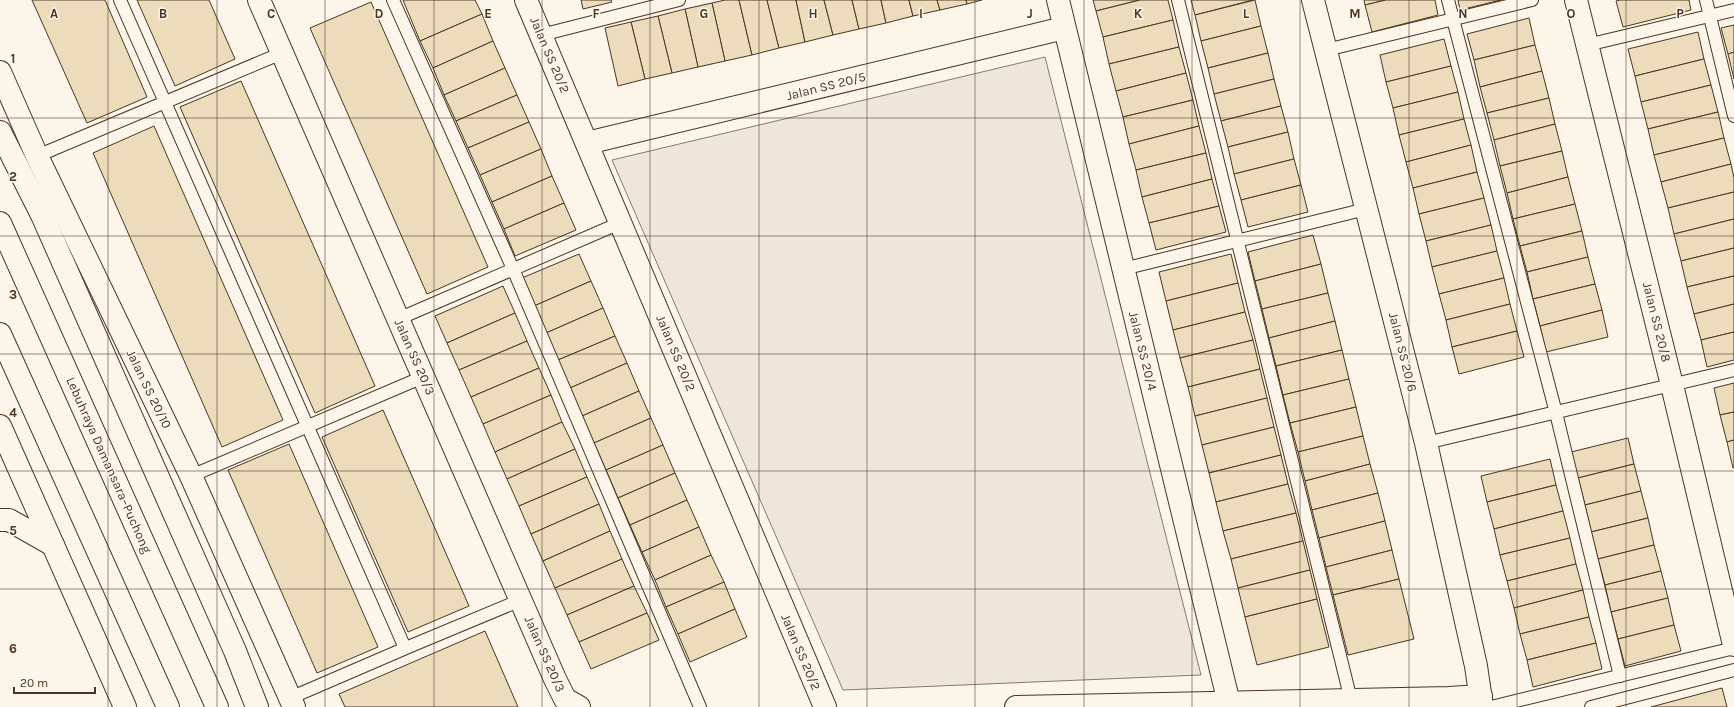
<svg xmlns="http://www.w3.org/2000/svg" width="1734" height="707" viewBox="0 0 1734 707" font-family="Karla,sans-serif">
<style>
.green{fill:#ede6d9;stroke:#887966}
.building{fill:#ecdcbc;stroke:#4a3520}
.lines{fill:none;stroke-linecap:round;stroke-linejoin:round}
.lane-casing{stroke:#4a3520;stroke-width:14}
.street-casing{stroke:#4a3520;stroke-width:24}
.highway-casing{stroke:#4a3520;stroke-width:24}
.lane{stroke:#fbf6e9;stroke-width:12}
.street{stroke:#fbf6e9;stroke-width:22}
.highway{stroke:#fbf6e9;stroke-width:22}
.grid{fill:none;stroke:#4a3520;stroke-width:1;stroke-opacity:0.55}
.labels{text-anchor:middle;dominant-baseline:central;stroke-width:3;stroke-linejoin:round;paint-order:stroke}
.street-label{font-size:13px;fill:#4a3520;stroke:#fbf6e9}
.grid-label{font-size:13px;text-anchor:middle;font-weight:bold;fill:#4a3520;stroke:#fbf6e9;stroke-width:3;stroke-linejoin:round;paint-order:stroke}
</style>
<rect width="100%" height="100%" fill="#fbf6e9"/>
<!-- green -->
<polygon class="green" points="1045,57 1201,675 843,690 612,160"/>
<!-- building -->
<g class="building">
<polygon points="32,0 105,0 147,97 87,123"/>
<polygon points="137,0 209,0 235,59 175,86"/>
<polygon points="403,0 475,0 482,14 420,41"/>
<polygon points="581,0 611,0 612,2 583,9"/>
<polygon points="725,0 739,0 752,55 725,61 712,3"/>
<polygon points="739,0 767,0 779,48 752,55"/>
<polygon points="767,0 796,0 805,42 779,48"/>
<polygon points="796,0 824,0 833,35 805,42"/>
<polygon points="824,0 852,0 859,29 833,35"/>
<polygon points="852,0 881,0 886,23 859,29"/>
<polygon points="881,0 909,0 913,16 886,23"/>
<polygon points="909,0 937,0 940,10 913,16"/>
<polygon points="937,0 966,0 967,4 940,10"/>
<polygon points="966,0 982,0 967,4"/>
<polygon points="1093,0 1140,0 1096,11"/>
<polygon points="1140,0 1168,0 1173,20 1103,37 1096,11"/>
<polygon points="1191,0 1253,0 1195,15"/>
<polygon points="1255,0 1261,26 1201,41 1195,15"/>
<polygon points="1364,0 1386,0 1365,5"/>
<polygon points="1386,0 1435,0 1438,15 1372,32 1365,5"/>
<polygon points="1458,0 1501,0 1460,10"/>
<polygon points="1620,0 1689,0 1691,10 1623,27 1616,1"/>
<polygon points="371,2 488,267 427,294 310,28"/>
<polygon points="712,3 725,61 698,67 685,9"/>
<polygon points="685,9 698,67 672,73 658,16"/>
<polygon points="482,14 493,41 433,68 420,41"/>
<polygon points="658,16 672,73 645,79 631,22"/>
<polygon points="1529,18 1535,45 1474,60 1467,34"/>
<polygon points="1173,20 1179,47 1109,64 1103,37"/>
<polygon points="631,22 645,79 618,86 605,28"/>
<polygon points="1734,25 1734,52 1728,54 1721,28"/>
<polygon points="1261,26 1268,53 1208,68 1201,41"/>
<polygon points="1698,32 1704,59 1635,76 1628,49"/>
<polygon points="1444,39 1451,66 1386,82 1380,55"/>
<polygon points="493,41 505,68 444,95 433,68"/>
<polygon points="1535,45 1542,71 1480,87 1474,60"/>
<polygon points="1179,47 1186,73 1116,91 1109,64"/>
<polygon points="1734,52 1734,79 1728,54"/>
<polygon points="1268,53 1274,79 1214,94 1208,68"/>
<polygon points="1704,59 1711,85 1641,102 1635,76"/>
<polygon points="1451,66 1458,92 1393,108 1386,82"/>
<polygon points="505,68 517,95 456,121 444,95"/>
<polygon points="1542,71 1549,98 1487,113 1480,87"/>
<polygon points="1186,73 1193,100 1123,117 1116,91"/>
<polygon points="1274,79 1281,106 1221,121 1214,94"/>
<polygon points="241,81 375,386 315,413 180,107"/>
<polygon points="1711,85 1718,112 1648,129 1641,102"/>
<polygon points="1458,92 1464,119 1399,135 1393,108"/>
<polygon points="517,95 529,122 468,148 456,121"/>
<polygon points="1549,98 1555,124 1494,140 1487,113"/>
<polygon points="1193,100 1199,126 1129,144 1123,117"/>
<polygon points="1281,106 1288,132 1228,147 1221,121"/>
<polygon points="1718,112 1724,138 1654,155 1648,129"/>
<polygon points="1464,119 1471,145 1406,162 1399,135"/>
<polygon points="529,122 541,149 480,175 468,148"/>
<polygon points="1555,124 1562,151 1500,166 1494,140"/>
<polygon points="154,126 283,420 222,447 93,153"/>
<polygon points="1199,126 1206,153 1136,170 1129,144"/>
<polygon points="1288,132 1294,159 1234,174 1228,147"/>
<polygon points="1724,138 1731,164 1661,182 1654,155"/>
<polygon points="1471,145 1477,172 1413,188 1406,162"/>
<polygon points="541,149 552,176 492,202 480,175"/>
<polygon points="1562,151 1568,177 1507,193 1500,166"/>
<polygon points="1206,153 1212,179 1142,197 1136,170"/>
<polygon points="1294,159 1301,185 1241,200 1234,174"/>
<polygon points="1731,164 1734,178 1734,192 1668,208 1661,182"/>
<polygon points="1477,172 1484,198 1419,214 1413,188"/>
<polygon points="552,176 564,203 504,229 492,202"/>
<polygon points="1568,177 1575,204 1513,219 1507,193"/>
<polygon points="1212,179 1219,206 1149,223 1142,197"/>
<polygon points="1301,185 1308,212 1248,227 1241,200"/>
<polygon points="1734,192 1734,219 1674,234 1668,208"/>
<polygon points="1484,198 1491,225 1426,241 1419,214"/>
<polygon points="564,203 576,230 515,256 504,229"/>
<polygon points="1575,204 1582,231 1520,246 1513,219"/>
<polygon points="1219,206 1226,232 1156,250 1149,223"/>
<polygon points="1734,219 1734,248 1681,261 1674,234"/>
<polygon points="1491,225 1497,251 1432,267 1426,241"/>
<polygon points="1582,231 1588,257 1527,272 1520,246"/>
<polygon points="1313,235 1321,264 1255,281 1248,252"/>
<polygon points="1734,248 1734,276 1687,287 1681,261"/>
<polygon points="1497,251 1504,278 1439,294 1432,267"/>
<polygon points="579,254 591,281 534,306 522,278"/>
<polygon points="1231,254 1238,283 1166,301 1159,272"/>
<polygon points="1588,257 1595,284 1533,299 1527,272"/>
<polygon points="1321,264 1328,293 1262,309 1255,281"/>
<polygon points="1734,276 1734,304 1694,314 1687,287"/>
<polygon points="1504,278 1510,304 1446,320 1439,294"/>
<polygon points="591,281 603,308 546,333 534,306"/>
<polygon points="1238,283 1245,312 1173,330 1166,301"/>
<polygon points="1595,284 1602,310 1540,326 1533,299"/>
<polygon points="503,286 515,313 447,343 435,316"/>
<polygon points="1328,293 1335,321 1269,338 1262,309"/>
<polygon points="1510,304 1517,331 1452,347 1446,320"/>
<polygon points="1734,304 1734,332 1701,340 1694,314"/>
<polygon points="603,308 615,336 558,360 546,333"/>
<polygon points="1602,310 1608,337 1546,352 1540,326"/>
<polygon points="1245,312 1253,340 1180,358 1173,330"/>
<polygon points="515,313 527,341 459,370 447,343"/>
<polygon points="1335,321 1342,350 1276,366 1269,338"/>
<polygon points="1517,331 1524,357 1459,374 1452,347"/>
<polygon points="1734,332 1734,360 1707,367 1701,340"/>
<polygon points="615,336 627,363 570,388 558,360"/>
<polygon points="1253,340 1260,369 1188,387 1180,358"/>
<polygon points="527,341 539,368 471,397 459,370"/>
<polygon points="1342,350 1349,379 1283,395 1276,366"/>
<polygon points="627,363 639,391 582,416 570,388"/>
<polygon points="539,368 551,395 483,424 471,397"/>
<polygon points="1260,369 1267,398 1195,416 1188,387"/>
<polygon points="1349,379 1356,407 1290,423 1283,395"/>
<polygon points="1734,383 1734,412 1720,415 1714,388"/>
<polygon points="639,391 651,418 594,443 582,416"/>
<polygon points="551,395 562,422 495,452 483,424"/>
<polygon points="1267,398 1274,427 1202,445 1195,416"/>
<polygon points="1356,407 1363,436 1298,452 1290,423"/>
<polygon points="383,410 469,606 408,632 322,437"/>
<polygon points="1734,412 1734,440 1727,442 1720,415"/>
<polygon points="651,418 663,445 606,470 594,443"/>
<polygon points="562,422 575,449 507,479 495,452"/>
<polygon points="1274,427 1281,455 1209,473 1202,445"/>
<polygon points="1363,436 1370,464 1305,481 1298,452"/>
<polygon points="1628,438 1634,464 1578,478 1571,452"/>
<polygon points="1734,440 1734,468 1733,468 1727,442"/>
<polygon points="289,444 378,647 317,673 228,470"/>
<polygon points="663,445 675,473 618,498 606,470"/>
<polygon points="575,449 587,477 519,506 507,479"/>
<polygon points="1281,455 1288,484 1216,502 1209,473"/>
<polygon points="1550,459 1556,485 1487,502 1481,476"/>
<polygon points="1370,464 1378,493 1312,510 1305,481"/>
<polygon points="1634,464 1641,491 1585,505 1578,478"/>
<polygon points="675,473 687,500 630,525 618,498"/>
<polygon points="587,477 599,504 531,534 519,506"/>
<polygon points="1288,484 1296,513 1223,531 1216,502"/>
<polygon points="1556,485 1563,511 1494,529 1487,502"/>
<polygon points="1641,491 1648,518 1591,532 1585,505"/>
<polygon points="1378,493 1385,521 1319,538 1312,510"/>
<polygon points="687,500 699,527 642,552 630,525"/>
<polygon points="599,504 610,531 543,561 531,534"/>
<polygon points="1563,511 1570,538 1500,555 1494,529"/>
<polygon points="1296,513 1303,541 1231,559 1223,531"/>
<polygon points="1648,518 1654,545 1598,559 1591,532"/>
<polygon points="1385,521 1392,550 1326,567 1319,538"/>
<polygon points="699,527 711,555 655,580 642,552"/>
<polygon points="610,531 622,559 555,588 543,561"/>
<polygon points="1570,538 1576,564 1507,581 1500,555"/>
<polygon points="1303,541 1310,570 1238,588 1231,559"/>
<polygon points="1654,545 1661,571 1605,585 1598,559"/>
<polygon points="1392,550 1399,579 1333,595 1326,567"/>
<polygon points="711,555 724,582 666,607 655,580"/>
<polygon points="622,559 634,586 567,615 555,588"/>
<polygon points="1576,564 1583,590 1514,608 1507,581"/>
<polygon points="1310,570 1317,599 1245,617 1238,588"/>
<polygon points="1661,571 1668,598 1611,612 1605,585"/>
<polygon points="1399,579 1414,639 1348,655 1333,595"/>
<polygon points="724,582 735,609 678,634 666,607"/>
<polygon points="634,586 647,613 579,642 567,615"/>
<polygon points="1583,590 1589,617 1520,634 1514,608"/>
<polygon points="1668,598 1674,625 1618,639 1611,612"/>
<polygon points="1317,599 1329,647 1257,665 1245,617"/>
<polygon points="735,609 747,637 690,662 678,634"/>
<polygon points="647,613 659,640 591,669 579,642"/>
<polygon points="1589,617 1596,643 1527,660 1520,634"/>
<polygon points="1674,625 1681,651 1625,666 1618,639"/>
<polygon points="485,631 518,707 345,707 339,694"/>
<polygon points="1596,643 1602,669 1533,687 1527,660"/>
<polygon points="1722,688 1727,707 1651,707"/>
</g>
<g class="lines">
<defs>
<g id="lane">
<polyline points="120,0 405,648"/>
<polyline points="393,0 513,269 700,707"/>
<polyline points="1178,0 1351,700"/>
<polyline points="1448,0 1556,413 1620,676"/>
<polyline points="1706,0 1734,116"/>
<polyline points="541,35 679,0"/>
<polyline points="1587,45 1734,10"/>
<polyline points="1326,50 1532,0"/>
<polyline points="35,161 37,156 282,53"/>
<polyline points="1123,269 1366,209"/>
<polyline points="398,319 620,223"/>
<polyline points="1426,443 1734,370"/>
<polyline points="191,476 423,377"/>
<polyline points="290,698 413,645 521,600"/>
<polyline points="1491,707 1734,648"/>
<polyline points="1591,707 1734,670"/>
</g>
<g id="street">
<polyline points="259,0 555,679 565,699 579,707"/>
<polyline points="526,0 825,707"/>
<polyline points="1058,0 1229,703"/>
<polyline points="1313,0 1426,443 1476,666 1482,707"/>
<polyline points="1576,0 1672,385 1734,645"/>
<polyline points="0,72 37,156 191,476 294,707"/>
<polyline points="587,143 1064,28"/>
<polyline points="0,520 9,520 53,545"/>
<polyline points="1016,707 1449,698 1481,696"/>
</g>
<g id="highway">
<polyline points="0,132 42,215 235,651 257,707"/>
<polyline points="0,223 217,707"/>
<polyline points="0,334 168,707"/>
<polyline points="0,426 125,707"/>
</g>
</defs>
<!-- lane casing -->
<use href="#lane" class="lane-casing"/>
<!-- street casing -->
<use href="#street" class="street-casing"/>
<!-- highway casing -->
<use href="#highway" class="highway-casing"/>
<!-- lane -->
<use href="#lane" class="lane"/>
<!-- street -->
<use href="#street" class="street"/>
<!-- highway -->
<use href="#highway" class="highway"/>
</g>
<!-- grid -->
<path class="grid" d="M108 0V707M217 0V707M325 0V707M434 0V707M542 0V707M650 0V707M759 0V707M867 0V707M975 0V707M1084 0V707M1192 0V707M1300 0V707M1409 0V707M1517 0V707M1626 0V707M0 118H1734M0 236H1734M0 354H1734M0 471H1734M0 589H1734"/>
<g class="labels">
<!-- street labels -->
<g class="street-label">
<text transform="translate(550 55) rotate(67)">Jalan SS 20/2</text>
<text transform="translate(826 86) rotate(-14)">Jalan SS 20/5</text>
<text transform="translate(1657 322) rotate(76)">Jalan SS 20/8</text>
<text transform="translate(1143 351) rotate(76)">Jalan SS 20/4</text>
<text transform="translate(1403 352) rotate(76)">Jalan SS 20/6</text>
<text transform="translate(676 353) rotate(67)">Jalan SS 20/2</text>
<text transform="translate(415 357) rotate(66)">Jalan SS 20/3</text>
<text transform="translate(149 389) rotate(64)">Jalan SS 20/10</text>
<text transform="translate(109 465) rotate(66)">Lebuhraya Damansara–Puchong</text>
<text transform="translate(801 652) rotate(67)">Jalan SS 20/2</text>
<text transform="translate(545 654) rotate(66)">Jalan SS 20/3</text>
</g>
</g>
<g class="grid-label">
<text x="54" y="18">A</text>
<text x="163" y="18">B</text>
<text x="271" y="18">C</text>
<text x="379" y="18">D</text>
<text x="488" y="18">E</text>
<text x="596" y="18">F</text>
<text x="704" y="18">G</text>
<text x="813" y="18">H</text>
<text x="921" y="18">I</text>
<text x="1030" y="18">J</text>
<text x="1138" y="18">K</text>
<text x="1246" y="18">L</text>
<text x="1355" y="18">M</text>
<text x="1463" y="18">N</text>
<text x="1571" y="18">O</text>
<text x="1680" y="18">P</text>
<text x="13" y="63">1</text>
<text x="13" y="181">2</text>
<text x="13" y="299">3</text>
<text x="13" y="417">4</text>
<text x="13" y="535">5</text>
<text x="13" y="653">6</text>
</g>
<!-- scale -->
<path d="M14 687v6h81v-6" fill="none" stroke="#4a3520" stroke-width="2"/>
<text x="20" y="687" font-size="12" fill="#4a3520" stroke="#fbf6e9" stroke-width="3" paint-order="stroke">20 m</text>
</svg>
